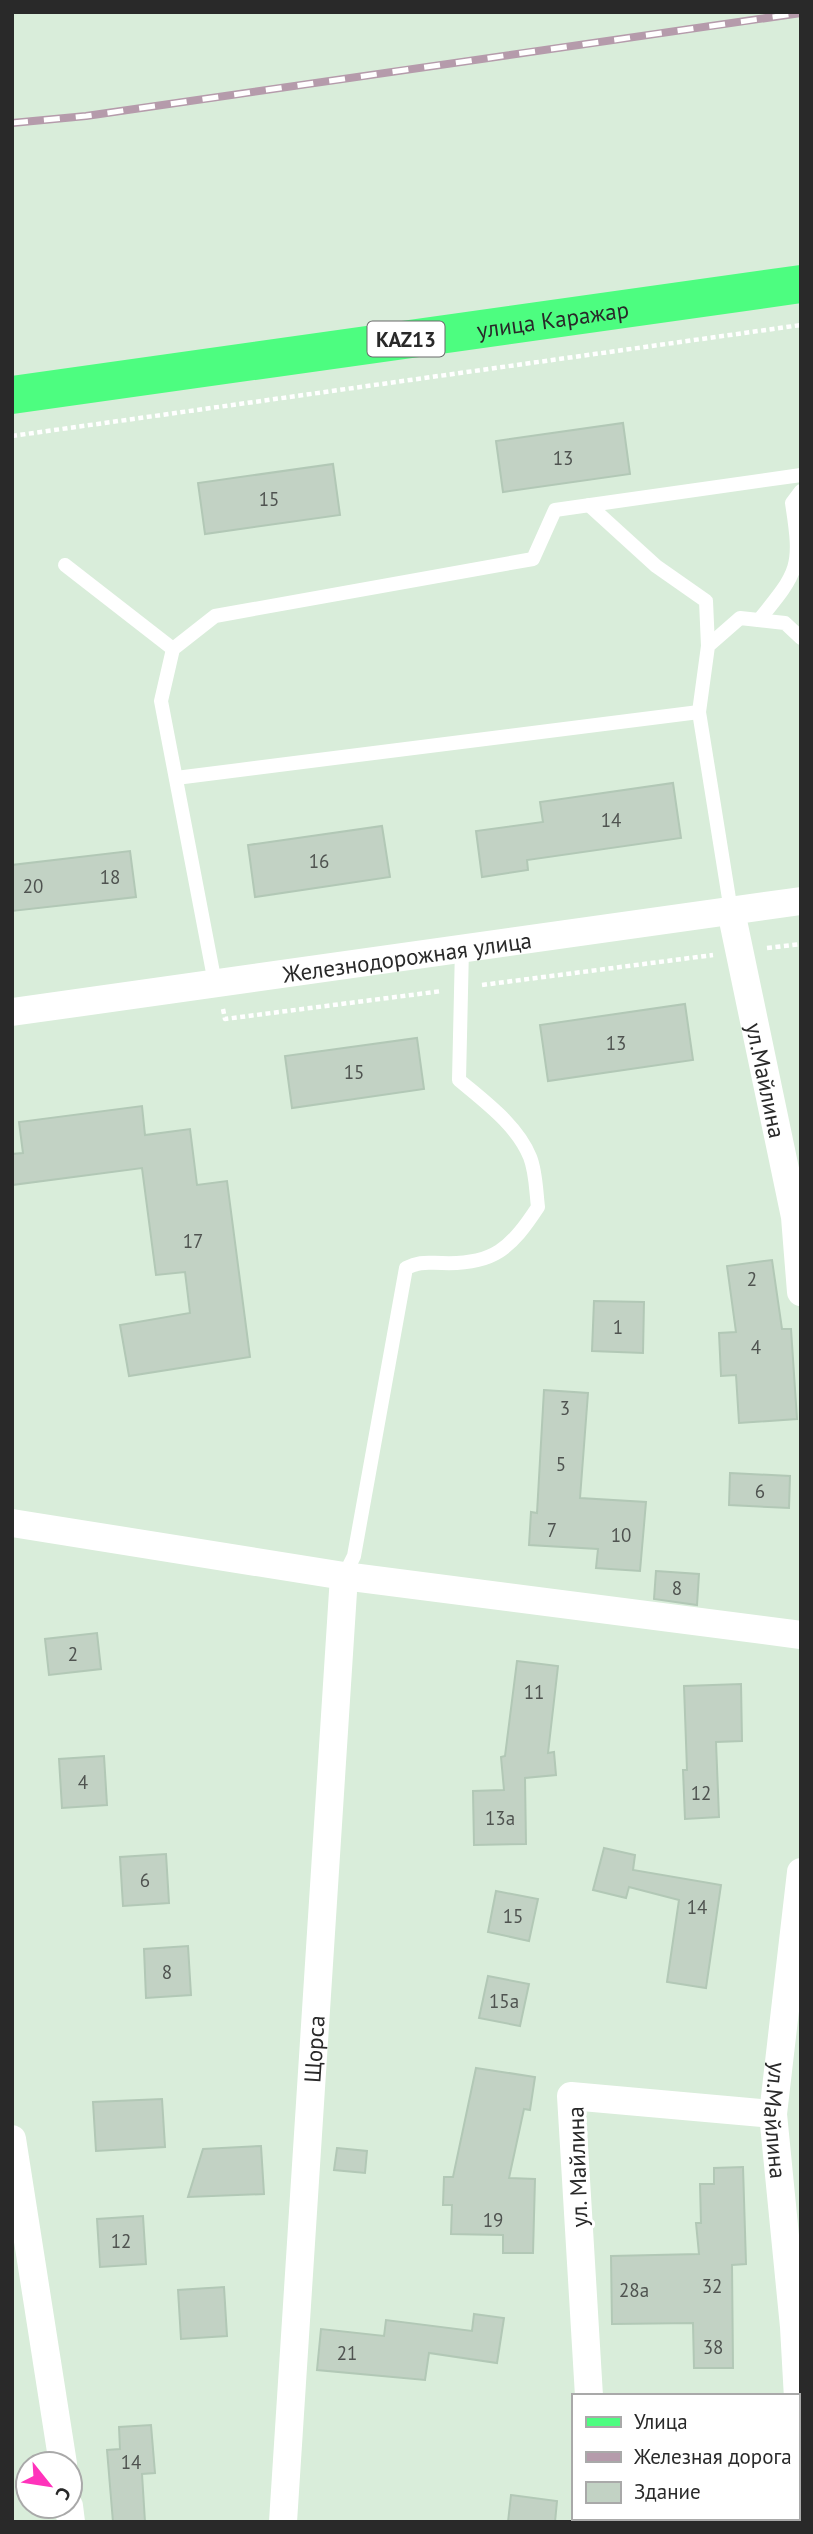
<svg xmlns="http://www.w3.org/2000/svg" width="813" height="2534" viewBox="0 0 813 2534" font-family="'PT Sans',sans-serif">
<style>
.building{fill:#c2d2c4;stroke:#b2c8b6;stroke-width:2}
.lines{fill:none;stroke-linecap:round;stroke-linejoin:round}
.path{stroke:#fff;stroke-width:4.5;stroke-dasharray:5 3.5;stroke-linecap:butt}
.lane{stroke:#fff;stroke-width:14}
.street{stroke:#fff;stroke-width:28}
.primary{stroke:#4dfd80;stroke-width:38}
.rail-casing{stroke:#b59bab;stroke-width:8}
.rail{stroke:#fff;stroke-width:5;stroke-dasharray:16;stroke-linecap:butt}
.labels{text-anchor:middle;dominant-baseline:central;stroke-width:6;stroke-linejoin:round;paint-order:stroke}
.number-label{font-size:19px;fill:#4f5350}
.shield{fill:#fff;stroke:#696969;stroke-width:2}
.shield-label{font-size:21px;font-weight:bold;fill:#292929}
.street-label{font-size:23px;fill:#292929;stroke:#fff}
</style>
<rect width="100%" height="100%" fill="#d9edda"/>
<!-- building -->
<g class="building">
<polygon points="623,423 630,474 503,492 496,441"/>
<polygon points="333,464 340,515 205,534 198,483"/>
<polygon points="673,783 681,838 527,860 528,870 482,877 476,831 543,822 540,802"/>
<polygon points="382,826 390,877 255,897 248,845"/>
<polygon points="130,851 136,897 12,911 12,865"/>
<polygon points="685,1004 693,1060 548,1081 540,1025"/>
<polygon points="417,1038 424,1089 292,1108 285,1056"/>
<polygon points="142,1106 145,1135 190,1129 197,1185 227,1181 250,1357 129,1376 120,1325 190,1313 185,1272 156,1275 142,1168 12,1185 12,1154 23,1153 19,1122"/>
<polygon points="772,1260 782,1329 791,1329 797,1419 739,1423 736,1375 721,1376 719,1333 736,1332 727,1266"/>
<polygon points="594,1301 644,1302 643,1353 592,1351"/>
<polygon points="544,1390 588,1393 580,1498 646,1502 640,1571 596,1568 598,1549 529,1545 531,1512 537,1513"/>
<polygon points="730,1473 790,1476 789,1508 729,1505"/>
<polygon points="656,1571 699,1574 697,1605 654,1599"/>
<polygon points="97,1633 101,1669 49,1675 45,1639"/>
<polygon points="517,1661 558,1666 548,1753 554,1752 556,1775 525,1778 526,1844 474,1845 473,1791 504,1790 501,1757 505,1756"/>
<polygon points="741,1684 742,1741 716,1742 719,1817 685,1819 683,1770 687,1770 684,1686"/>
<polygon points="104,1756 107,1805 62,1808 59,1759"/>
<polygon points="604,1848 635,1855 633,1870 721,1885 706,1988 667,1982 679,1900 629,1887 626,1898 593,1890"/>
<polygon points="166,1854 169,1903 123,1906 120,1857"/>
<polygon points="496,1891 538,1899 529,1941 488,1932"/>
<polygon points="188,1946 191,1995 146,1998 144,1949"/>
<polygon points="488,1976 529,1984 520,2026 479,2018"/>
<polygon points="476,2068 535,2077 530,2110 524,2109 509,2178 535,2179 533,2253 503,2253 503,2235 451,2234 452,2205 443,2205 444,2177 453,2177"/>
<polygon points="162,2099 165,2147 96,2151 93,2102"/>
<polygon points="261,2146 264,2194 188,2197 203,2149"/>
<polygon points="337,2148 367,2151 365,2173 334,2170"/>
<polygon points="743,2167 746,2264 732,2265 733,2368 694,2368 693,2323 612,2324 611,2256 699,2254 696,2223 701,2223 700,2184 714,2184 714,2168"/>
<polygon points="143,2216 146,2264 100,2267 97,2219"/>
<polygon points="224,2287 227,2336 181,2339 178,2290"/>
<polygon points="474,2314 504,2318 497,2363 429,2353 425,2380 317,2370 321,2329 384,2336 386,2320 472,2331"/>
<polygon points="151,2425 155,2473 142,2474 145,2522 113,2522 107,2450 120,2449 119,2427"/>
<polygon points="511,2495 557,2501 555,2522 508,2522"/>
</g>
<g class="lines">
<!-- path -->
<g class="path">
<polyline points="12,436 801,325"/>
<polyline points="767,948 801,944"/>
<polyline points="482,985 713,955"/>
<polyline points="223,1009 225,1019 442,991"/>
</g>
<!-- lane -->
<g class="lane">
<polyline points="589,505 656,566 706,601 708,646"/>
<polyline points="65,565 173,649"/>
<path d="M759 620C799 571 802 567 792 503L801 491"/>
<polyline points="176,778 699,712"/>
<polyline points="731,911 699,712 708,646 740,618 785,623 801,638"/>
<polyline points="215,983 161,701 173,649 215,616 533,559 555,510 801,475"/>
<path d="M344 1576 354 1556 406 1268C420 1261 427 1263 442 1263 494 1265 511 1248 538 1207 536 1191 536 1172 530 1157 517 1125 485 1102 459 1080L462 948"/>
</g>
<!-- street -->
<g class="street">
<path id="s1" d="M731 911 795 1217 801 1292"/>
<path id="s2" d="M12 1012 801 901"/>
<polyline points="12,1523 344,1576 801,1635"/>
<path id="s3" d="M801 1872 773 2114 794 2327 801 2452"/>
<polyline points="12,2139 63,2464"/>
<polyline points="589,2396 571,2096 773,2114"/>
<polyline points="69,2506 71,2522"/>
<path id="s4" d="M283 2522 344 1576"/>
<polyline points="588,2522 589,2518"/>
</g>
<!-- primary -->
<path class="primary" id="s5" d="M12 395 801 284"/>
<defs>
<polyline id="rail" points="12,123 86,116 801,13"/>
</defs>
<!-- rail casing -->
<use href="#rail" class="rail-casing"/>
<!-- rail -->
<use href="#rail" class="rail"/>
</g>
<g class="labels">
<!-- number labels -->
<g class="number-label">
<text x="563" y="458">13</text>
<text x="269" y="499">15</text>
<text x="611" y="820">14</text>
<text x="319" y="861">16</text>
<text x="110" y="877">18</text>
<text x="33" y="886">20</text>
<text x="616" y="1043">13</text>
<text x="354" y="1072">15</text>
<text x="193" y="1241">17</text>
<text x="752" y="1279">2</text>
<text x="618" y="1327">1</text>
<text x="756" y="1347">4</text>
<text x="565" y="1408">3</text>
<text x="561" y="1464">5</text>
<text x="760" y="1491">6</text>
<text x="552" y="1530">7</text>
<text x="621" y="1535">10</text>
<text x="677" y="1588">8</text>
<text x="73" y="1654">2</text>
<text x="534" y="1692">11</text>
<text x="83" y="1782">4</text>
<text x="701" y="1793">12</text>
<text x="500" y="1818">13а</text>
<text x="145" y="1880">6</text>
<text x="697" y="1907">14</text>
<text x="513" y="1916">15</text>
<text x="167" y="1972">8</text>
<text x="504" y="2001">15а</text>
<text x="493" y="2220">19</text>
<text x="121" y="2241">12</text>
<text x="712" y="2286">32</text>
<text x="634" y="2290">28а</text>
<text x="713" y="2347">38</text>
<text x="347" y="2353">21</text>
<text x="131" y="2462">14</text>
</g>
<!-- shield labels -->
<rect class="shield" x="367.5" y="321.5" width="77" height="35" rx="5"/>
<g class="shield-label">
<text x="406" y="339">KAZ13</text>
</g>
<!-- street labels -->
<g class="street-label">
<text stroke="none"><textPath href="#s5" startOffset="546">улица Каражар</textPath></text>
<text stroke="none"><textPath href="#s2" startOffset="399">Железнодорожная улица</textPath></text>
<text stroke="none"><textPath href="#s1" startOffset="173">ул.Майлина</textPath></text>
<text stroke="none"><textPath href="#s4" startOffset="474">Щорса</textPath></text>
<text stroke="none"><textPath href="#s3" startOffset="250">ул.Майлина</textPath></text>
<text transform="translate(577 2167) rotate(-92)">ул. Майлина</text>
</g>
</g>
<!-- border -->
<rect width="813" height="2534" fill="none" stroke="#292929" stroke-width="28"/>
<!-- legend -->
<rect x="572" y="2394" width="228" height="126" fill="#ffffff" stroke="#a9a9a9" stroke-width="2"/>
<rect x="586" y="2417" width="35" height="10" fill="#4dfd80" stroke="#a9a9a9" stroke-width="2"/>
<text x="634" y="2429" font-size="21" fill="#292929">Улица</text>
<rect x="586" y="2452" width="35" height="10" fill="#b59bab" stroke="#a9a9a9" stroke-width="2"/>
<text x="634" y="2464" font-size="21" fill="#292929">Железная дорога</text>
<rect x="586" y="2482" width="35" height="21" fill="#c2d2c4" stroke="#a9a9a9" stroke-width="2"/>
<text x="634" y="2499" font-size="21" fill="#292929">Здание</text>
<!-- north arrow -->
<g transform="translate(49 2485) rotate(120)"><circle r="33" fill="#ffffff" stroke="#a9a9a9" stroke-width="2"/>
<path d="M0-5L12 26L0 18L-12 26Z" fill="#ff33bb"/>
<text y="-10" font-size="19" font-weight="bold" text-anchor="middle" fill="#292929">С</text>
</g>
</svg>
